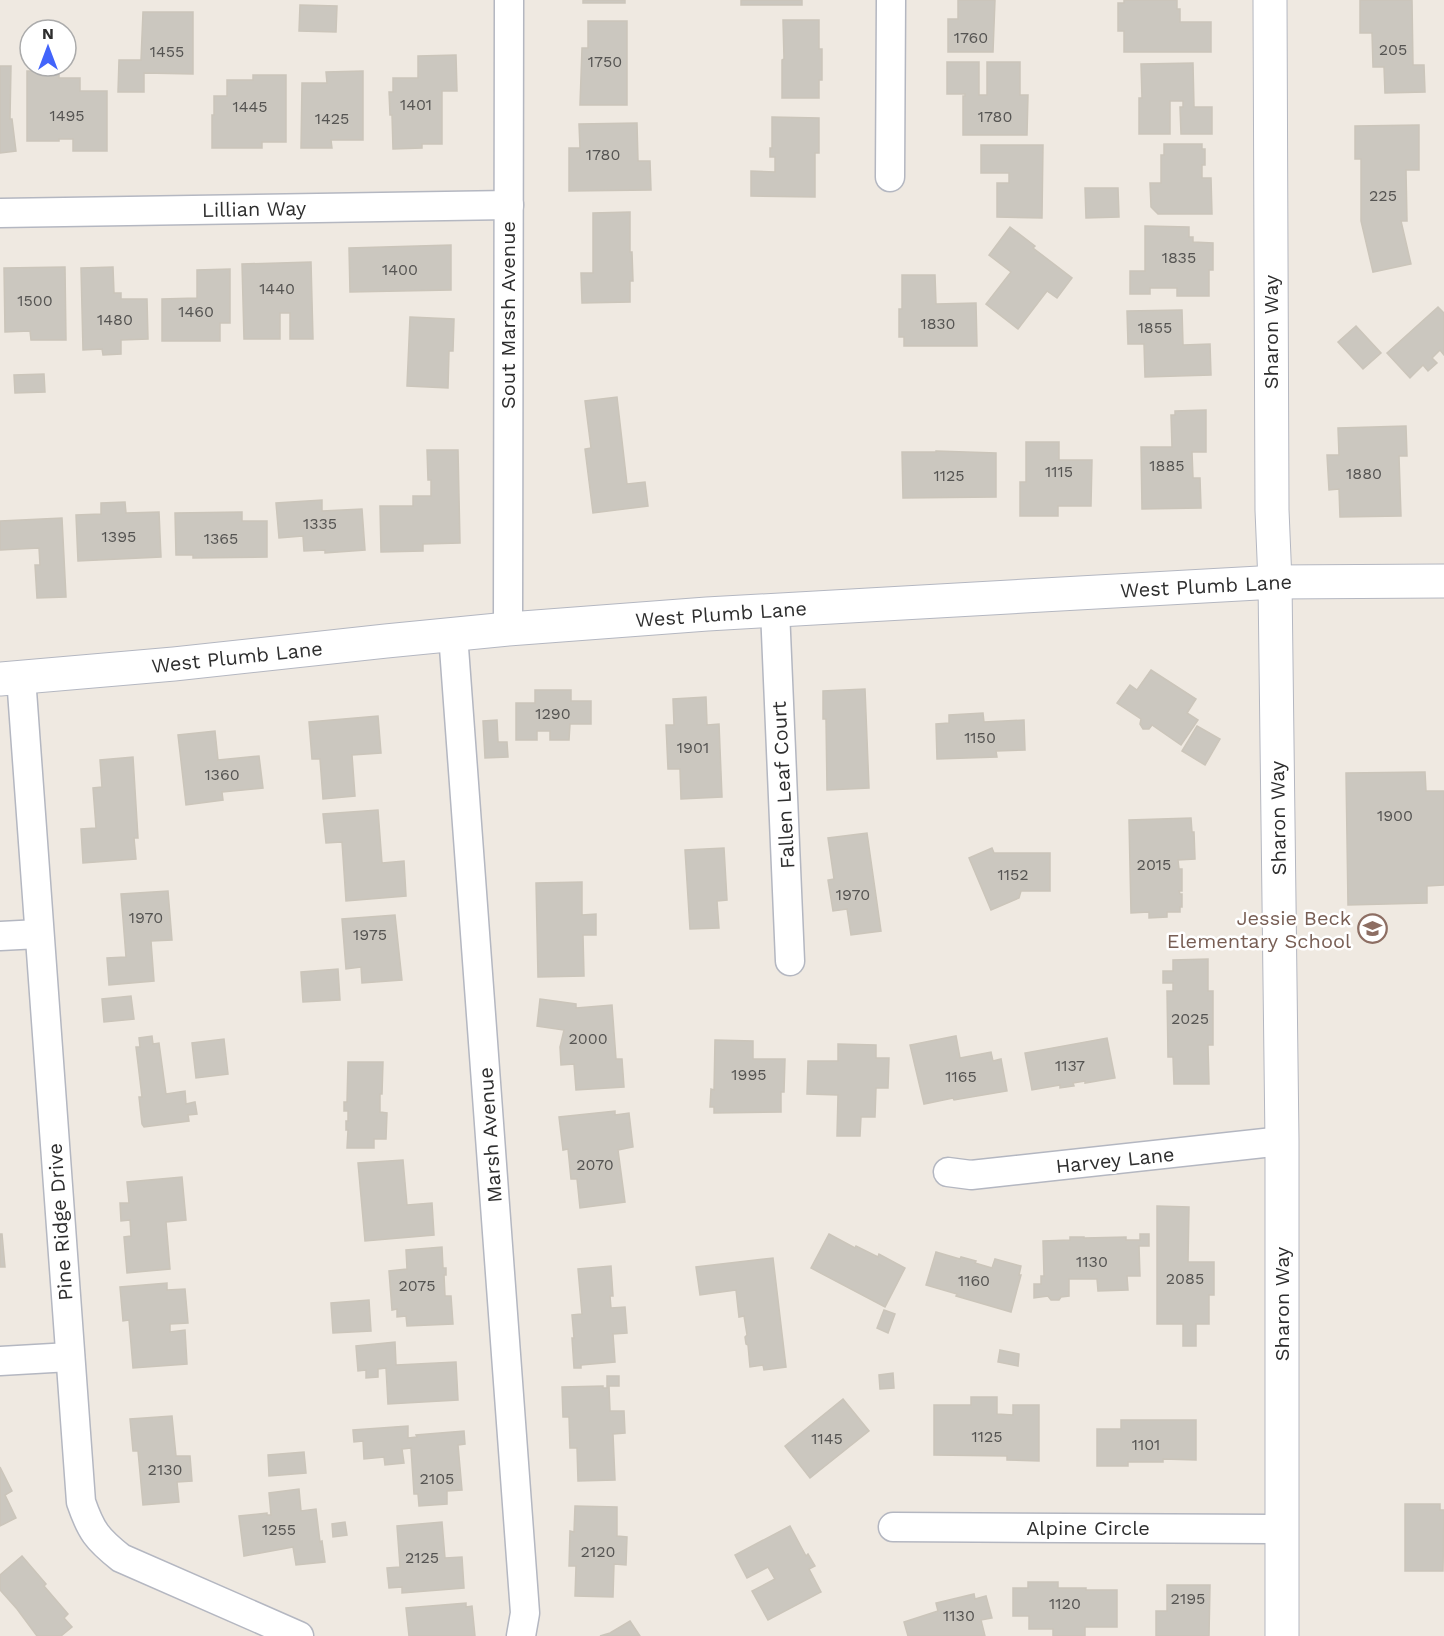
<svg xmlns="http://www.w3.org/2000/svg" width="1444" height="1636" viewBox="0 0 1444 1636" font-family="'Work Sans',sans-serif">
<style>
.building{fill:#cbc7bf;stroke:#cbc5ba;stroke-width:1.5}
.lines{fill:none;stroke-linecap:round;stroke-linejoin:round}
.street-casing{stroke:#b4b7c1;stroke-width:31}
.secondary-casing{stroke:#b4b7c1;stroke-width:35}
.street{stroke:#fff;stroke-width:28}
.secondary{stroke:#fff;stroke-width:33}
.labels{text-anchor:middle;dominant-baseline:central;stroke-width:5;stroke-linejoin:round;paint-order:stroke}
.number-label{font-size:16px;fill:#555452}
.street-label{font-size:20px;fill:#2e2e2e;stroke:#fff}
.education-label{font-size:20px;fill:#785e54;stroke:#fff;text-anchor:end}
</style>
<rect width="100%" height="100%" fill="#efe9e1"/>
<!-- building -->
<g class="building">
<rect x="583" y="0" width="42" height="3"/>
<rect x="741" y="0" width="61" height="5"/>
<polygon points="958,0 995,0 993,52 948,52 948,19 958,19"/>
<polygon points="1124,0 1177,0 1177,9 1180,9 1180,22 1211,22 1211,52 1124,52 1124,31 1118,31 1118,3 1124,3"/>
<polygon points="1360,0 1412,0 1413,65 1424,65 1425,92 1385,93 1384,67 1373,67 1372,33 1360,33"/>
<polygon points="300,5 337,6 336,32 299,31"/>
<polygon points="143,12 193,12 193,74 144,73 144,92 118,92 119,60 141,60"/>
<polygon points="783,20 819,20 819,49 822,49 822,80 819,80 819,98 782,98 782,60 784,59"/>
<polygon points="588,21 627,21 627,105 580,105 582,48 588,48"/>
<polygon points="456,55 457,91 442,91 442,144 422,144 422,148 393,149 392,115 390,115 389,92 393,92 393,78 418,78 418,56"/>
<polygon points="947,62 979,62 979,95 987,95 987,62 1020,62 1020,95 1028,95 1027,135 963,135 963,96 965,96 965,94 947,94"/>
<polygon points="1193,63 1194,107 1212,107 1212,134 1181,134 1180,107 1183,107 1183,101 1170,101 1170,134 1139,134 1139,98 1142,98 1141,64"/>
<polygon points="0,66 11,66 10,119 12,119 16,151 0,153"/>
<polygon points="27,71 59,71 59,78 80,78 80,91 107,91 107,151 73,151 73,139 59,139 59,141 27,141"/>
<polygon points="363,71 363,140 331,140 332,148 301,148 302,83 327,83 326,72"/>
<polygon points="253,75 286,75 286,142 262,142 262,148 212,148 212,115 214,115 214,96 227,96 227,80 253,80"/>
<polygon points="772,117 819,118 819,153 815,153 815,197 751,196 751,171 775,172 775,157 770,157 770,148 772,148"/>
<polygon points="637,123 638,161 650,161 651,190 569,191 569,148 580,148 579,124"/>
<polygon points="1419,125 1419,170 1406,170 1407,221 1401,221 1411,264 1373,272 1361,221 1361,159 1355,159 1355,126"/>
<polygon points="1164,144 1202,144 1202,149 1205,149 1205,165 1202,165 1202,178 1211,178 1212,214 1158,214 1151,207 1150,183 1161,183 1161,155 1164,155"/>
<polygon points="981,145 1043,145 1042,218 997,217 997,183 1009,183 1009,173 981,173"/>
<polygon points="1085,188 1118,188 1119,217 1086,218"/>
<polygon points="630,212 630,252 632,252 633,281 630,281 630,302 582,303 581,273 593,273 593,213"/>
<polygon points="1145,226 1189,227 1189,237 1193,237 1193,242 1213,243 1213,270 1209,270 1209,296 1177,296 1177,288 1150,288 1150,294 1130,294 1130,271 1145,271"/>
<polygon points="1010,227 1035,246 1033,248 1072,278 1057,298 1047,291 1018,329 986,304 1011,272 989,255"/>
<polygon points="451,245 451,290 350,292 349,248"/>
<polygon points="311,262 313,339 290,339 290,313 280,313 280,339 244,339 242,264"/>
<polygon points="65,267 66,340 31,340 30,331 5,332 4,268"/>
<polygon points="113,267 114,293 121,293 121,299 147,299 148,339 121,340 121,354 103,355 102,349 83,350 81,268"/>
<polygon points="230,269 230,323 220,323 220,341 162,341 162,299 197,298 197,270"/>
<polygon points="902,275 935,275 936,304 976,303 977,346 904,346 904,337 899,337 899,309 902,309"/>
<polygon points="1438,307 1444,313 1444,355 1440,350 1432,358 1437,363 1428,371 1423,365 1410,378 1387,353"/>
<polygon points="1182,310 1183,345 1210,344 1211,375 1145,377 1144,344 1128,344 1127,311"/>
<polygon points="410,317 454,319 453,351 449,351 448,388 407,386"/>
<polygon points="1356,326 1381,353 1363,369 1338,342"/>
<polygon points="44,374 45,392 15,393 14,375"/>
<polygon points="617,397 627,484 645,482 648,506 593,513 585,449 591,448 585,401"/>
<polygon points="1206,410 1206,452 1192,452 1193,478 1200,478 1201,508 1142,509 1141,447 1172,447 1171,415 1175,415 1175,411"/>
<polygon points="1406,426 1407,456 1399,456 1401,516 1340,517 1339,489 1329,490 1327,455 1339,455 1338,428"/>
<polygon points="1026,442 1059,442 1059,460 1092,460 1091,506 1058,506 1058,516 1020,516 1020,482 1026,482"/>
<polygon points="427,450 458,450 460,543 423,544 423,551 381,552 380,506 413,506 413,496 431,496 431,480 428,480"/>
<polygon points="936,451 996,453 996,497 903,498 902,452 936,452"/>
<polygon points="322,500 322,511 362,509 365,550 325,553 325,550 304,551 303,536 279,538 276,503"/>
<polygon points="125,502 126,513 159,512 161,557 78,561 76,515 101,514 101,503"/>
<polygon points="242,512 242,521 267,521 267,557 193,558 193,555 176,555 175,513"/>
<polygon points="62,518 66,597 37,598 35,565 40,565 39,548 0,550 0,521"/>
<polygon points="1151,670 1196,699 1187,713 1198,720 1181,745 1152,725 1149,729 1143,729 1140,724 1141,719 1117,703 1130,685 1137,690"/>
<polygon points="865,689 869,788 827,790 826,719 823,719 823,691"/>
<polygon points="535,690 571,690 571,701 591,701 591,724 570,724 569,740 550,740 550,731 537,731 537,740 516,740 516,703 535,703"/>
<polygon points="706,697 707,725 719,724 722,797 681,799 680,769 668,769 666,725 674,725 673,699"/>
<polygon points="983,713 984,722 1024,720 1025,750 996,751 997,757 937,759 936,724 949,723 949,715"/>
<polygon points="378,716 381,753 352,755 355,796 323,799 320,759 312,759 309,722"/>
<polygon points="497,720 498,742 507,742 508,757 485,758 483,721"/>
<polygon points="1197,726 1220,739 1205,765 1182,751"/>
<polygon points="215,731 218,760 259,756 263,788 222,792 223,800 186,805 178,735"/>
<polygon points="133,757 138,838 134,838 136,859 83,863 81,829 96,828 93,788 102,787 100,760"/>
<polygon points="1425,772 1426,791 1444,791 1444,885 1427,886 1427,903 1348,905 1346,773"/>
<polygon points="378,810 382,863 404,861 406,896 346,901 342,842 326,843 323,814"/>
<polygon points="1191,818 1192,832 1194,832 1195,859 1178,860 1179,869 1182,869 1182,891 1179,891 1180,894 1182,894 1182,907 1180,907 1180,912 1167,912 1167,917 1149,918 1149,912 1131,913 1129,820"/>
<polygon points="867,833 881,931 851,935 847,909 833,911 828,880 834,879 828,838"/>
<polygon points="724,848 727,900 717,901 719,928 690,929 685,850"/>
<polygon points="992,848 994,853 1050,853 1050,891 1021,891 1019,898 991,910 969,858"/>
<polygon points="582,882 582,915 596,914 596,935 583,935 584,976 538,977 536,883"/>
<polygon points="168,891 172,940 151,941 154,981 109,985 107,958 126,957 121,894"/>
<polygon points="395,915 402,980 362,983 361,967 346,969 342,919"/>
<polygon points="1208,959 1208,991 1213,991 1213,1045 1208,1045 1209,1084 1174,1084 1173,1057 1168,1057 1167,991 1173,991 1173,983 1163,983 1163,971 1173,971 1173,960"/>
<polygon points="338,969 340,1000 303,1002 301,972"/>
<polygon points="131,996 134,1019 104,1022 102,999"/>
<polygon points="540,999 576,1004 576,1008 612,1005 616,1059 622,1059 624,1087 576,1090 574,1064 561,1065 560,1047 564,1030 537,1026"/>
<polygon points="152,1036 153,1044 159,1043 166,1094 185,1091 186,1104 195,1102 197,1114 188,1115 189,1121 144,1127 142,1124 139,1097 142,1097 136,1047 140,1047 139,1038"/>
<polygon points="956,1036 960,1058 991,1052 993,1061 1001,1059 1007,1091 954,1100 953,1098 924,1104 910,1045"/>
<polygon points="1107,1038 1115,1078 1085,1083 1085,1081 1073,1083 1074,1086 1060,1088 1060,1085 1032,1090 1025,1053"/>
<polygon points="224,1039 228,1074 196,1078 192,1043"/>
<polygon points="715,1040 753,1041 753,1059 785,1059 784,1092 781,1092 781,1112 714,1113 714,1107 710,1107 711,1089 714,1090"/>
<polygon points="838,1044 876,1045 876,1058 889,1058 888,1088 876,1088 875,1117 861,1117 860,1136 837,1136 838,1095 807,1094 808,1061 838,1061"/>
<polygon points="348,1062 383,1062 382,1094 380,1094 380,1112 387,1113 386,1139 374,1139 374,1148 347,1148 348,1130 346,1130 346,1121 348,1121 348,1111 344,1111 344,1102 347,1102"/>
<polygon points="615,1111 615,1115 629,1113 633,1147 618,1150 625,1202 580,1208 577,1179 571,1179 568,1149 563,1150 559,1117"/>
<polygon points="403,1160 407,1205 432,1203 434,1235 365,1241 358,1163"/>
<polygon points="182,1177 186,1220 166,1222 170,1269 127,1273 124,1237 131,1236 130,1220 121,1221 120,1203 129,1203 127,1182"/>
<polygon points="1157,1206 1189,1207 1188,1262 1214,1262 1214,1295 1209,1295 1209,1324 1196,1324 1196,1346 1183,1346 1183,1324 1157,1324"/>
<polygon points="0,1234 2,1234 5,1267 0,1267"/>
<polygon points="829,1234 855,1248 856,1246 878,1257 879,1254 905,1268 885,1307 811,1268"/>
<polygon points="1140,1234 1149,1234 1149,1246 1139,1246 1140,1276 1127,1276 1128,1290 1098,1291 1097,1279 1069,1279 1069,1296 1061,1297 1059,1300 1051,1300 1048,1296 1034,1298 1034,1284 1041,1284 1041,1276 1044,1276 1043,1241 1070,1240 1070,1237 1084,1237 1084,1238 1126,1237 1126,1240 1140,1240"/>
<polygon points="442,1247 443,1268 446,1268 446,1275 444,1275 445,1296 451,1296 453,1324 407,1326 406,1316 397,1317 397,1309 392,1310 389,1271 407,1269 406,1250"/>
<polygon points="936,1252 960,1259 961,1257 976,1261 975,1263 992,1268 995,1259 1021,1266 1019,1275 1021,1275 1011,1312 956,1296 957,1294 926,1285"/>
<polygon points="773,1258 786,1367 764,1370 763,1365 750,1367 748,1345 746,1344 745,1337 747,1335 744,1316 739,1317 736,1290 700,1295 696,1267"/>
<polygon points="611,1266 613,1296 610,1296 611,1308 625,1307 627,1333 613,1334 615,1362 581,1365 581,1368 574,1368 572,1338 574,1338 572,1315 582,1314 578,1269"/>
<polygon points="167,1283 167,1290 185,1289 188,1323 170,1324 170,1332 185,1330 187,1364 133,1368 129,1320 123,1321 120,1287"/>
<polygon points="369,1300 371,1331 333,1333 331,1303"/>
<polygon points="884,1310 895,1314 888,1333 877,1328"/>
<polygon points="395,1342 396,1365 456,1362 458,1400 388,1404 386,1368 378,1369 378,1377 366,1378 366,1370 358,1371 356,1346"/>
<polygon points="1000,1350 1019,1354 1018,1366 998,1362"/>
<polygon points="893,1373 894,1388 880,1389 879,1375"/>
<polygon points="607,1376 619,1376 619,1386 609,1386 610,1411 624,1411 625,1433 613,1434 615,1480 578,1481 577,1448 570,1448 569,1417 563,1417 562,1387 603,1386 603,1388 607,1388"/>
<polygon points="971,1397 997,1397 997,1414 1013,1415 1013,1405 1039,1405 1039,1461 1007,1460 1007,1456 934,1455 934,1405 971,1405"/>
<polygon points="843,1399 869,1431 810,1478 785,1446"/>
<polygon points="172,1416 176,1456 190,1456 192,1481 177,1482 179,1502 143,1505 138,1451 133,1451 130,1419"/>
<polygon points="1121,1420 1196,1420 1196,1460 1163,1459 1163,1462 1128,1462 1128,1466 1097,1466 1097,1429 1121,1429"/>
<polygon points="408,1426 408,1438 417,1437 416,1435 464,1431 465,1444 458,1445 462,1490 447,1491 447,1504 419,1506 418,1494 414,1494 411,1448 402,1449 404,1463 385,1465 384,1457 364,1459 363,1441 354,1442 353,1430"/>
<polygon points="304,1452 306,1473 269,1476 268,1455"/>
<polygon points="0,1467 12,1491 5,1495 16,1518 0,1526"/>
<polygon points="299,1489 301,1511 316,1509 320,1542 322,1541 325,1562 296,1565 293,1547 244,1556 239,1516 267,1513 267,1515 271,1515 269,1493"/>
<polygon points="1405,1504 1440,1504 1440,1510 1444,1510 1443,1571 1405,1571"/>
<polygon points="575,1506 617,1507 617,1536 627,1537 626,1565 614,1564 613,1597 575,1596 576,1566 569,1566 570,1531 574,1532"/>
<polygon points="345,1522 347,1535 333,1537 332,1524"/>
<polygon points="442,1522 445,1558 462,1557 464,1588 402,1593 402,1587 389,1588 387,1568 400,1567 397,1526"/>
<polygon points="790,1526 806,1556 808,1554 815,1566 809,1569 821,1592 768,1620 752,1591 775,1579 768,1567 747,1578 735,1555"/>
<polygon points="22,1556 46,1584 44,1586 68,1614 64,1618 72,1627 61,1636 37,1636 17,1609 0,1590 0,1575"/>
<polygon points="1028,1582 1058,1582 1058,1588 1086,1588 1086,1590 1117,1590 1117,1627 1085,1627 1085,1636 1053,1636 1053,1629 1029,1629 1029,1616 1013,1616 1013,1588 1028,1588"/>
<polygon points="1167,1585 1210,1585 1209,1636 1156,1636 1156,1611 1167,1611"/>
<polygon points="974,1594 975,1599 986,1596 992,1618 981,1620 985,1636 908,1636 904,1622 938,1611 936,1603"/>
<polygon points="466,1603 466,1607 472,1606 475,1636 409,1636 406,1608"/>
<polygon points="630,1621 640,1636 600,1636 610,1633"/>
</g>
<g class="lines">
<defs>
<g id="street">
<polyline points="890,177 891,0"/>
<polyline points="0,213 509,205"/>
<polyline points="775,610 790,961"/>
<polyline points="508,629 509,0"/>
<polyline points="453,634 525,1613 521,1636"/>
<path d="M21 677 81 1502C91 1531 97 1539 121 1558L299 1636"/>
<polyline points="0,936 39,934"/>
<polyline points="948,1172 971,1175 1282,1141"/>
<polyline points="0,1361 70,1357"/>
<polyline points="893,1527 1282,1529"/>
</g>
<g id="secondary">
<polyline points="1270,0 1272,510 1275,582 1282,1141 1282,1636"/>
<polyline points="0,679 174,664 386,641 508,629 707,614 1275,582 1444,581"/>
</g>
</defs>
<!-- street casing -->
<use href="#street" class="street-casing"/>
<!-- secondary casing -->
<use href="#secondary" class="secondary-casing"/>
<!-- street -->
<use href="#street" class="street"/>
<!-- secondary -->
<use href="#secondary" class="secondary"/>
</g>
<!-- icons -->
<defs>
<symbol id="school-ring" viewBox="-11 -11 22 22"><circle r="9.5" fill="#fff" stroke="#8d6e63" stroke-width="1.5"/><path d="M0-5L7-2L0 1L-7-2ZM-4 1L0 2.5L4 1V4Q0 6-4 4Z" fill="#8d6e63"/></symbol>
</defs>
<g fill-rule="evenodd">
<use href="#school-ring" x="1356" y="912" width="33" height="33"/>
</g>
<g class="labels">
<!-- number labels -->
<g class="number-label">
<text x="971" y="37">1760</text>
<text x="1393" y="49">205</text>
<text x="167" y="51">1455</text>
<text x="605" y="61">1750</text>
<text x="416" y="104">1401</text>
<text x="250" y="106">1445</text>
<text x="67" y="115">1495</text>
<text x="995" y="116">1780</text>
<text x="332" y="118">1425</text>
<text x="603" y="154">1780</text>
<text x="1383" y="195">225</text>
<text x="1179" y="257">1835</text>
<text x="400" y="269">1400</text>
<text x="277" y="288">1440</text>
<text x="35" y="300">1500</text>
<text x="196" y="311">1460</text>
<text x="115" y="319">1480</text>
<text x="938" y="323">1830</text>
<text x="1155" y="327">1855</text>
<text x="1167" y="465">1885</text>
<text x="1059" y="471">1115</text>
<text x="1364" y="473">1880</text>
<text x="949" y="475">1125</text>
<text x="320" y="523">1335</text>
<text x="119" y="536">1395</text>
<text x="221" y="538">1365</text>
<text x="553" y="713">1290</text>
<text x="980" y="737">1150</text>
<text x="693" y="747">1901</text>
<text x="222" y="774">1360</text>
<text x="1395" y="815">1900</text>
<text x="1154" y="864">2015</text>
<text x="1013" y="874">1152</text>
<text x="853" y="894">1970</text>
<text x="146" y="917">1970</text>
<text x="370" y="934">1975</text>
<text x="1190" y="1018">2025</text>
<text x="588" y="1038">2000</text>
<text x="1070" y="1065">1137</text>
<text x="749" y="1074">1995</text>
<text x="961" y="1076">1165</text>
<text x="595" y="1164">2070</text>
<text x="1092" y="1261">1130</text>
<text x="1185" y="1278">2085</text>
<text x="974" y="1280">1160</text>
<text x="417" y="1285">2075</text>
<text x="987" y="1436">1125</text>
<text x="827" y="1438">1145</text>
<text x="1146" y="1444">1101</text>
<text x="165" y="1469">2130</text>
<text x="437" y="1478">2105</text>
<text x="279" y="1529">1255</text>
<text x="598" y="1551">2120</text>
<text x="422" y="1557">2125</text>
<text x="1188" y="1598">2195</text>
<text x="1065" y="1603">1120</text>
<text x="959" y="1615">1130</text>
</g>
<!-- street labels -->
<g class="street-label">
<text transform="translate(254 209) rotate(-1)">Lillian Way</text>
<text transform="translate(508 315) rotate(-90)">Sout Marsh Avenue</text>
<text transform="translate(1271 332) rotate(-90)">Sharon Way</text>
<text transform="translate(1206 586) rotate(-3)">West Plumb Lane</text>
<text transform="translate(721 614) rotate(-4)">West Plumb Lane</text>
<text transform="translate(237 657) rotate(-6)">West Plumb Lane</text>
<text transform="translate(783 785) rotate(-93)">Fallen Leaf Court</text>
<text transform="translate(1278 818) rotate(-91)">Sharon Way</text>
<text transform="translate(490 1135) rotate(-94)">Marsh Avenue</text>
<text transform="translate(1115 1160) rotate(-6)">Harvey Lane</text>
<text transform="translate(60 1222) rotate(-94)">Pine Ridge Drive</text>
<text transform="translate(1282 1304) rotate(-90)">Sharon Way</text>
<text x="1088" y="1528">Alpine Circle</text>
</g>
<!-- education labels -->
<g class="education-label">
<text x="1351" y="918">Jessie Beck<tspan x="1351" dy="23">Elementary School</tspan></text>
</g>
</g>
<!-- north arrow -->
<g transform="translate(48 48)"><circle r="28" fill="#ffffff" stroke="#ababab" stroke-width="1.5"/>
<path d="M0-4.5L10 22L0 15L-10 22Z" fill="#4264fb"/>
<text y="-9" font-size="16" font-weight="bold" text-anchor="middle" fill="#2e2e2e">N</text>
</g>
</svg>
